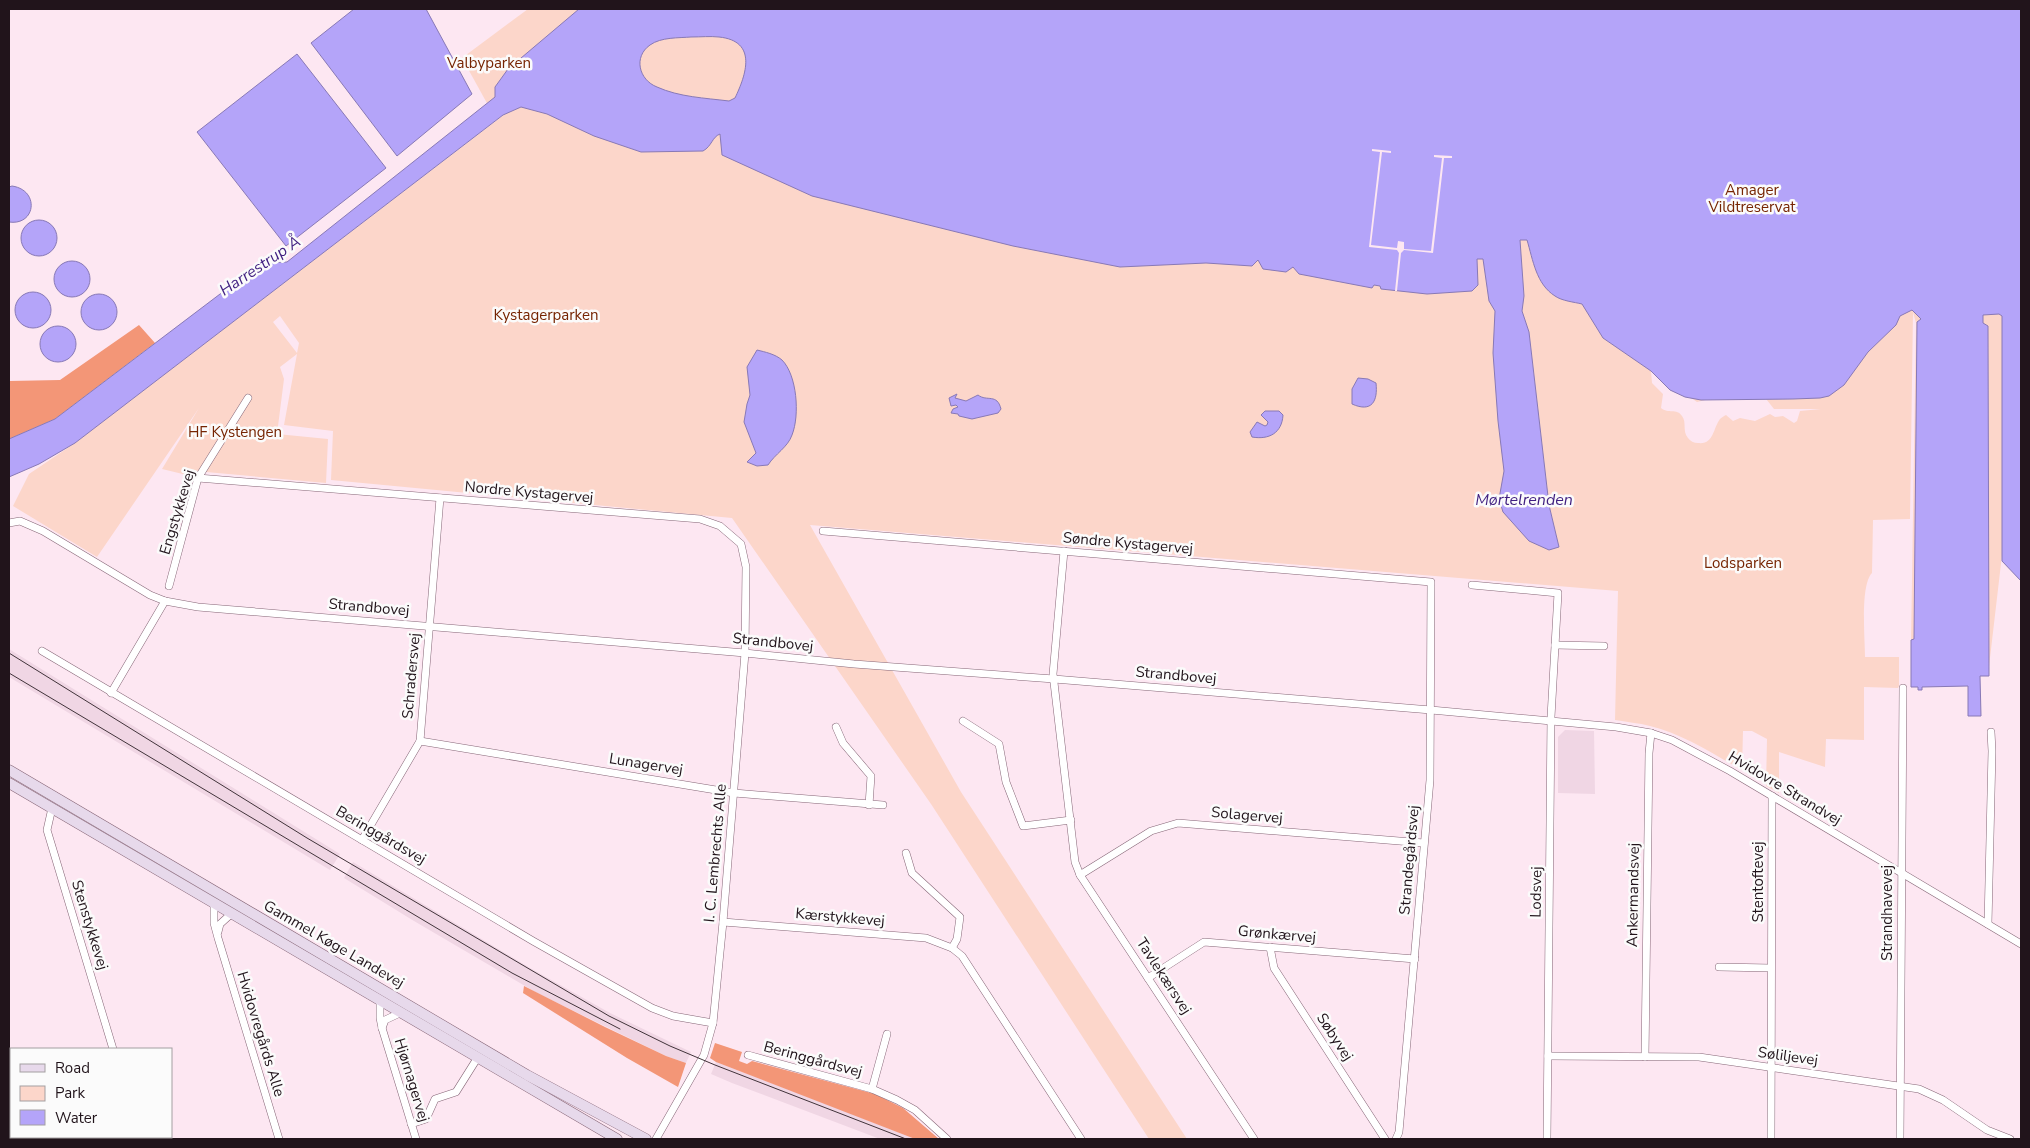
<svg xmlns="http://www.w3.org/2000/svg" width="2030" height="1148" viewBox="0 0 2030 1148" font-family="'Nunito Sans',sans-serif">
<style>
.built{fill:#f0d6e4}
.green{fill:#fcd6ca;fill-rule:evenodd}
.forest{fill:#f39677}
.water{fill:#b4a4f9;stroke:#8879b6;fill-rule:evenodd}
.pier{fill:#fde7f2}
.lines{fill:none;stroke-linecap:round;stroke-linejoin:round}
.minor-casing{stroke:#866677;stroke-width:8}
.secondary-casing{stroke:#866677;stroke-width:11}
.minor{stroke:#fff;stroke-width:7}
.secondary{stroke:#e7d9eb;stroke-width:10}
.tram{stroke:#41333a;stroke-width:1}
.labels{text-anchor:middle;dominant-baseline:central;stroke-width:5;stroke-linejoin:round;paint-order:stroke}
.park-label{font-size:15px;fill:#762402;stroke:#fbfbfb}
.street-label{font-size:15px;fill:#21141b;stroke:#fbfbfb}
.water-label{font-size:16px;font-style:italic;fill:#401f80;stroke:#fbfbfb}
</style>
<rect width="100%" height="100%" fill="#fde7f2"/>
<!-- built -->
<g class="built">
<polygon points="9,649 340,854 330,870 9,677"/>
<polygon points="1565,730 1594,731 1595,794 1558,793 1558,737"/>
<polygon points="353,862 530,968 610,1013 691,1052 686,1063 666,1056 537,993 414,921 344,878"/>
<polygon points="716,1062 839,1109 915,1139 880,1139 732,1083 711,1074"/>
</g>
<!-- green -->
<g class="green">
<polygon points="528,9 581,9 488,105 462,58"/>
<path d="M590 9H2021L2002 555 1988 675 1979 674 1981 716 1969 715 1966 646 1964 686 1928 687 1929 669 1911 688V646L1925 642 1911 643 1916 323 1913 312 1910 519 1873 520 1872 573C1860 585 1865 639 1865 657H1899V686L1898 688 1864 687V740L1826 739 1825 767 1779 752V793L1766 786 1767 739 1752 731H1743L1742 770C1713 754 1683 734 1650 726 1639 723 1626 722 1615 720L1618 591 810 525 961 792 1187 1139H1149L931 804 732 518 331 480 333 431 284 425 297 354 280 367 284 379 277 434 328 439 326 483 195 471 191 476 162 469 199 408 97 557 13 506 29 474 75 443 505 114ZM1522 313 1529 332 1549 505 1559 547 1501 504ZM280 316 299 343 297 353 273 322ZM1600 334 1697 402 1739 392 1763 395 1774 409H1821L1800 411 1797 421 1794 423 1783 416 1775 417 1770 414 1755 421 1740 418 1733 421 1726 415C1724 416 1722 417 1720 419 1713 428 1714 445 1698 443 1694 443 1690 441 1688 438 1682 431 1687 422 1682 416 1677 408 1668 414 1661 408L1663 394 1652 383 1651 371 1603 338Z"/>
</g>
<!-- forest -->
<g class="forest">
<polygon points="139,325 155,343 55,419 9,439 9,381 60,380"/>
<polygon points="524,986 605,1027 666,1056 686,1063 678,1087 627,1058 523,993"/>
<polygon points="715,1043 742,1052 739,1061 747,1064 752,1061 875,1094 903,1108 939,1139 915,1139 716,1062 710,1058"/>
</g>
<!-- water -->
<g class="water">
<polygon points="354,9 426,9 472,94 397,156 311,43"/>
<path d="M579 9H2021V581L2002 561V316L1999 314 1983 315V323L1988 326 1989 676H1980L1981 716H1968V686L1922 687V690H1918V687H1911V640L1914 639 1917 322 1921 319 1912 310 1900 316 1896 325 1868 352 1844 385 1829 396 1820 398 1793 399 1701 400 1685 397 1670 390 1651 371 1603 338 1582 304C1574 302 1562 301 1555 296 1536 284 1533 260 1527 240H1520L1524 296 1522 311 1529 332 1549 505 1559 547 1549 550 1529 541 1503 512 1499 499 1504 471 1498 421 1493 353 1495 311 1489 301 1483 259H1477L1478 285 1472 291 1427 294 1381 289 1380 286 1374 285 1372 288 1299 274 1293 267 1286 272 1263 269 1258 260 1252 266 1206 263 1120 267 1013 246 812 196 722 155 720 134C712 137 712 146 703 151L641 152 594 136 547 114 521 107 503 115 75 443 39 464 9 477V439L55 419 261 263 287 262 495 97V87L508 69ZM691 37C701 37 710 36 719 37 758 41 746 75 735 98L729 101C705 98 679 97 657 87 639 80 633 57 650 45 661 37 679 38 691 37Z"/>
<polygon points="297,54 386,168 286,246 197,132"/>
<path d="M12 186C40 190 36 226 9 222V187Z"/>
<circle cx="39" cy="238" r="18"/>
<circle cx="72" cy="279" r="18"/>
<circle cx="33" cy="310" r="18"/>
<circle cx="99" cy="312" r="18"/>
<circle cx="58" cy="344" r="18"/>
<path d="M757 350C765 352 775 354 782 360 797 375 800 415 792 435 788 447 775 454 768 465L757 466 747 462 756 453 744 422 747 404 750 395 747 367Z"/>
<path d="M1358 378 1368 379 1376 383C1378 401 1372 413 1352 404V389Z"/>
<path d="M957 394 955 398 966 401 978 395C987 402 997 393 1001 409L998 413 972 419 959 416 958 414 951 413 953 409 958 407 956 405 951 406 949 398Z"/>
<path d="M1265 411H1279L1283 415C1282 433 1269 440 1252 437L1250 432 1257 422 1265 426 1267 425 1268 422 1261 415Z"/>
</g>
<!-- pier -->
<polygon class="pier" points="1372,149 1391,151 1391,153 1382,152 1371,245 1397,248 1398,241 1404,242 1404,249 1431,251 1442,158 1434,157 1434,155 1452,156 1452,158 1444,158 1433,253 1404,250 1401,253 1397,291 1395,291 1399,253 1397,250 1369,247 1380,152 1372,151"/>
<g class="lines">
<defs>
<g id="minor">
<polyline points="198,478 700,519 720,526 741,544 746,567 745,653 723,922 713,1023 704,1055 656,1139"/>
<polyline points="9,523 20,521 43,531 150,595 165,601 198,607 745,653 854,664 1054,679 1431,710 1616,727 1651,733 1672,740 1730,771 2021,944"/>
<polyline points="823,531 1431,582 1430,780 1399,1132 1396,1139"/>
<polyline points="1064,551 1053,674 1075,862 1080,875 1254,1139"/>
<polyline points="1472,585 1558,593 1551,717 1547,1139"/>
<polyline points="169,586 198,478 248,398"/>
<polyline points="1555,645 1604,646"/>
<polyline points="42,651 533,941 652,1008 673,1016 713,1023"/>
<polyline points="111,693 165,601"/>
<polyline points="963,721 999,744 1006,782 1023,826 1071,820"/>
<polyline points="836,727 843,743 871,776 869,805"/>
<polyline points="420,741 734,793 883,805"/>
<polyline points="52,808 47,830 113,1049"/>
<polyline points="362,840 420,741 440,498"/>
<polyline points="906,853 912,873 960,917 957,939 952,948"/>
<polyline points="1080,875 1151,831 1178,823 1424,843"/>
<polyline points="214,904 214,923 218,938 279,1139"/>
<polyline points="723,922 926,938 952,948 962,956 1081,1139"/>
<polyline points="1988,924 1992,751 1991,732"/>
<polyline points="218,932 220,924 231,914"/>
<polyline points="1270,947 1274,968 1385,1139"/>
<polyline points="1719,967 1771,968"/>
<polyline points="1148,978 1204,942 1415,959"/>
<polyline points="380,1001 380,1018 382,1028 416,1139"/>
<polyline points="382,1028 385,1020 400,1013"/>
<polyline points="748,1055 872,1089 897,1100 915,1110 947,1139"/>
<polyline points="1548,1056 1699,1057 1919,1089 1943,1100 1987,1130 2010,1139"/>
<polyline points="1645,1057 1649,753 1651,733"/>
<polyline points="872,1089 887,1034"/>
<polyline points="411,1124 426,1119 435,1099 456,1092 478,1057"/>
<polyline points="139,1137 140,1139"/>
<polyline points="1771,1139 1772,796"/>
<polyline points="1900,1139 1903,688"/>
</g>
<g id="secondary">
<polyline points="9,770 527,1075 646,1139"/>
<polyline points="9,783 617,1139"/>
</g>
</defs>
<!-- minor casing -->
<use href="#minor" class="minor-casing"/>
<!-- secondary casing -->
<use href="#secondary" class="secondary-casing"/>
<!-- minor -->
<use href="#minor" class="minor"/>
<!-- secondary -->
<use href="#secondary" class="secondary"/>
<!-- tram -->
<g class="tram">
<polyline points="9,653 307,838 609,1016 670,1046 715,1065 906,1139"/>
<polyline points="9,673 512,973 620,1029"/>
</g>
</g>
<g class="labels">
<!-- park labels -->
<g class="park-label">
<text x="489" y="63">Valbyparken</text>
<text x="1752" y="190">Amager<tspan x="1752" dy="17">Vildtreservat</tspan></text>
<text x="546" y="315">Kystagerparken</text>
<text x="235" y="432">HF Kystengen</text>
<text x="1743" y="563">Lodsparken</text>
</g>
<!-- street labels -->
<g class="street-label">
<text transform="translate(529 492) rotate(5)">Nordre Kystagervej</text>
<text transform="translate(177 512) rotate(-73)">Engstykkevej</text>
<text transform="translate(1128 543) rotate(5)">Søndre Kystagervej</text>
<text transform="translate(369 607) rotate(5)">Strandbovej</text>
<text transform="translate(773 642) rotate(6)">Strandbovej</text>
<text transform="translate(1176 675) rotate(5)">Strandbovej</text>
<text transform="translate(411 676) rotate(-85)">Schradersvej</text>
<text transform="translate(646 764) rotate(9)">Lunagervej</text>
<text transform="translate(1785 788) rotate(31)">Hvidovre Strandvej</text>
<text transform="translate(1247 815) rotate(5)">Solagervej</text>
<text transform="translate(381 835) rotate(30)">Beringgårdsvej</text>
<text transform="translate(715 853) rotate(-85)">I. C. Lembrechts Alle</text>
<text transform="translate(1409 860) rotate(-85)">Strandegårdsvej</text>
<text transform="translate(1758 882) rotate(-90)">Stentoftevej</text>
<text transform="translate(1536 892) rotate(-89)">Lodsvej</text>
<text transform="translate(1633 895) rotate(-89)">Ankermandsvej</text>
<text transform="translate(1887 913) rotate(-90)">Strandhavevej</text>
<text transform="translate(840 917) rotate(5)">Kærstykkevej</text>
<text transform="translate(90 925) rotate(73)">Stenstykkevej</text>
<text transform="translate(1277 934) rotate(5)">Grønkærvej</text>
<text transform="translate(334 944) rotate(30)">Gammel Køge Landevej</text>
<text transform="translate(1164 976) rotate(57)">Tavlekærsvej</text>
<text transform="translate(261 1034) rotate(73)">Hvidovregårds Alle</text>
<text transform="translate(1335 1037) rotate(57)">Søbyvej</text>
<text transform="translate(1788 1056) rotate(8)">Søliljevej</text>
<text transform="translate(813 1059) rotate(15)">Beringgårdsvej</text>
<text transform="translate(412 1080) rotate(73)">Hjørnagervej</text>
</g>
<!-- water labels -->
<g class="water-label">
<text transform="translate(260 266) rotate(-34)">Harrestrup Å</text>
<text x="1524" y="500">Mørtelrenden</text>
</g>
</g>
<!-- border -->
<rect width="2030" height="1148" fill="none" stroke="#21141b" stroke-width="20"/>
<!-- legend -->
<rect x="10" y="1048" width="162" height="90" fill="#fbfbfb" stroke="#a49fa1"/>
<rect x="20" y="1064" width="25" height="8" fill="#e7d9eb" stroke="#a49fa1"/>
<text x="55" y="1073" font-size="15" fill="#21141b">Road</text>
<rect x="20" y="1086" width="25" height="15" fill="#fcd6ca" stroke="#a49fa1"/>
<text x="55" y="1098" font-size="15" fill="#21141b">Park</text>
<rect x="20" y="1110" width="25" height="15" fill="#b4a4f9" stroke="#a49fa1"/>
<text x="55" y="1123" font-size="15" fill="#21141b">Water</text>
</svg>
